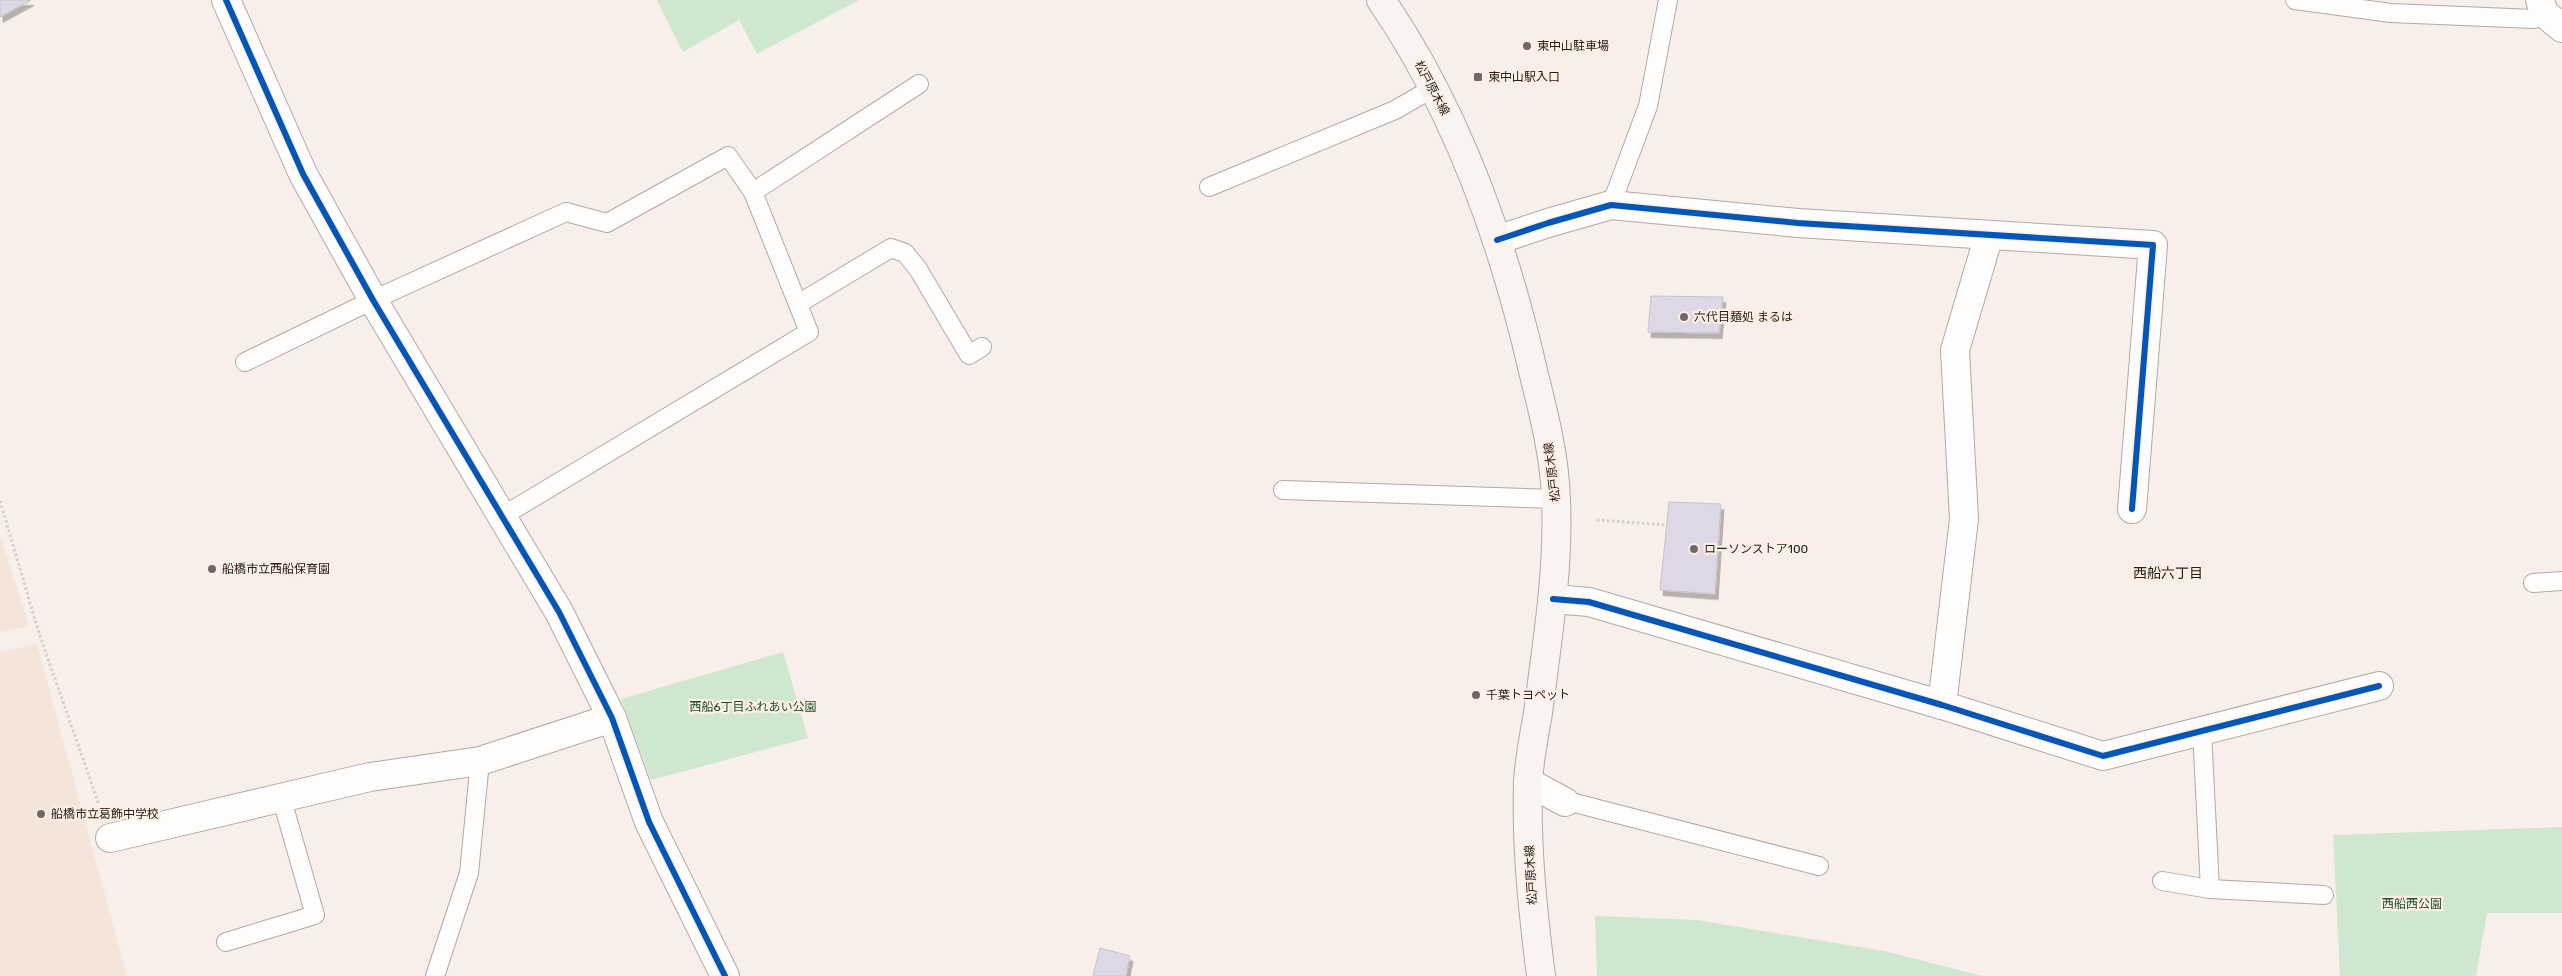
<svg xmlns="http://www.w3.org/2000/svg" width="2562" height="976" viewBox="0 0 2562 976" font-family="Rubik,'Noto Sans JP',sans-serif">
<style>
.education{fill:#f4e4da}
.green{fill:#cee7ce}
.building{fill:#ded8e6;stroke:#c6c2c3;filter:url(#shadow)}
.lines{fill:none;stroke-linecap:round;stroke-linejoin:round}
.service-casing{stroke:#b0a9a5;stroke-width:20}
.minor-casing{stroke:#b0a9a5;stroke-width:30}
.secondary-casing{stroke:#b0a9a5;stroke-width:30}
.path{stroke:#d2d0ce;stroke-width:3;stroke-dasharray:2.5 2.5;stroke-linecap:butt}
.service{stroke:#fefdfc;stroke-width:18}
.minor{stroke:#fefdfc;stroke-width:28}
.secondary{stroke:#f9f4f2;stroke-width:28}
.cycleway-casing{stroke:#feeee4;stroke-width:9}
.cycleway{stroke:#0057b8;stroke-width:6}
.poi-dot{fill:#6f6864;stroke:#feeee4;stroke-width:2}
.labels{text-anchor:middle;dominant-baseline:central;stroke-width:4.5;stroke-linejoin:round;paint-order:stroke}
.poi-label{font-size:12px;fill:#25201c;stroke:#feeee4;text-anchor:start}
.street-label{font-size:12px;fill:#25201c;stroke:#feeee4}
.park-label{font-size:12px;fill:#17522c;stroke:#feeee4}
.neighbourhood-label{font-size:14px;fill:#25201c;stroke:#feeee4}
</style>
<defs>
<filter id="shadow"><feDropShadow dx="3" dy="5.5" stdDeviation="0" flood-color="#0004"/></filter>
</defs>
<rect width="100%" height="100%" fill="#f8efea"/>
<!-- education -->
<g class="education">
<polygon points="0,534 29,626 0,632"/>
<polygon points="37,644 127,976 0,976 0,652"/>
</g>
<!-- green -->
<g class="green">
<polygon points="657,0 859,0 757,54 739,20 683,52"/>
<polygon points="783,652 808,738 651,780 621,699"/>
<polygon points="2562,827 2562,913 2487,913 2476,976 2340,976 2333,835"/>
<polygon points="1595,916 1697,920 1884,951 1983,976 1597,976"/>
</g>
<!-- building -->
<g class="building">
<polygon points="0,0 31,0 0,17"/>
<polygon points="1651,296 1723,297 1719,333 1648,332"/>
<polygon points="1669,502 1721,504 1715,594 1660,590"/>
<polygon points="1100,948 1130,956 1126,976 1093,976"/>
</g>
<g class="lines">
<defs>
<g id="service">
<polyline points="2295,0 2391,13 2534,19 2544,13"/>
<polyline points="1209,187 1395,110 1433,88"/>
<polyline points="753,192 919,84"/>
<polyline points="1611,205 1648,106 1668,0"/>
<polyline points="798,304 891,248 905,253 918,269 969,355 982,347"/>
<polyline points="245,362 373,300 566,212 607,223 728,156 753,192 809,332 501,517"/>
<polyline points="1283,490 1556,499"/>
<polyline points="2533,583 2562,581"/>
<polyline points="2202,731 2210,889"/>
<polyline points="1567,801 1819,866"/>
<polyline points="2162,881 2210,889 2324,895"/>
<polyline points="226,942 315,915 282,800"/>
<polyline points="435,976 469,873 480,761"/>
</g>
<g id="minor">
<polyline points="226,0 303,174 373,300 559,612 612,718 649,822 725,976"/>
<polyline points="2540,0 2544,13 2562,28"/>
<polyline points="1497,240 1548,223 1611,205 1798,223 2153,245 2132,509"/>
<polyline points="1553,599 1589,602 1942,705 2103,756 2379,686"/>
<polyline points="1942,705 1964,519 1955,350 1989,235"/>
<polyline points="1528,782 1565,802"/>
<polyline points="110,838 370,777 480,761 612,718"/>
</g>
<path id="secondary" d="M1381 0C1458 112 1504 243 1534 375 1544 415 1555 458 1556 500 1559 571 1547 642 1538 713 1534 736 1529 760 1528 783 1526 848 1533 912 1541 976"/>
</defs>
<!-- service casing -->
<use href="#service" class="service-casing"/>
<!-- minor casing -->
<use href="#minor" class="minor-casing"/>
<!-- secondary casing -->
<use href="#secondary" class="secondary-casing"/>
<!-- path -->
<g class="path">
<polyline points="0,501 39,633 99,805"/>
<polyline points="1597,520 1667,525"/>
</g>
<!-- service -->
<use href="#service" class="service"/>
<!-- minor -->
<use href="#minor" class="minor"/>
<!-- secondary -->
<use href="#secondary" class="secondary"/>
<defs>
<g id="cycleway">
<polyline points="226,0 303,174 373,300 559,612 612,718 649,822 725,976"/>
<polyline points="1497,240 1548,223 1611,205 1798,223 2153,245 2132,509"/>
<polyline points="1553,599 1589,602 1942,705 2103,756 2379,686"/>
</g>
</defs>
<!-- cycleway casing -->
<use href="#cycleway" class="cycleway-casing"/>
<!-- cycleway -->
<use href="#cycleway" class="cycleway"/>
</g>
<!-- markers -->
<g class="poi-dot">
<circle cx="1527" cy="46" r="5"/>
<rect x="1473" y="72" width="10" height="10" rx="2.5"/>
<circle cx="1684" cy="317" r="5"/>
<circle cx="1694" cy="549" r="5"/>
<circle cx="212" cy="569" r="5"/>
<circle cx="1476" cy="695" r="5"/>
<circle cx="41" cy="814" r="5"/>
</g>
<g class="labels">
<!-- poi labels -->
<g class="poi-label">
<text x="1537" y="46">東中山駐車場</text>
<text x="1488" y="77">東中山駅入口</text>
<text x="1694" y="317">六代目麺処 まるは</text>
<text x="1704" y="549">ローソンストア100</text>
<text x="222" y="569">船橋市立西船保育園</text>
<text x="1486" y="695">千葉トヨペット</text>
<text x="51" y="814">船橋市立葛飾中学校</text>
</g>
<!-- street labels -->
<g class="street-label">
<text transform="translate(1432 88) rotate(62)">松戸原木線</text>
<text transform="translate(1552 472) rotate(-97)">松戸原木線</text>
<text transform="translate(1531 875) rotate(-93)">松戸原木線</text>
</g>
<!-- park labels -->
<g class="park-label">
<text x="753" y="707">西船6丁目ふれあい公園</text>
<text x="2412" y="904">西船西公園</text>
</g>
<!-- neighbourhood labels -->
<g class="neighbourhood-label">
<text x="2168" y="573">西船六丁目</text>
</g>
</g>
</svg>
